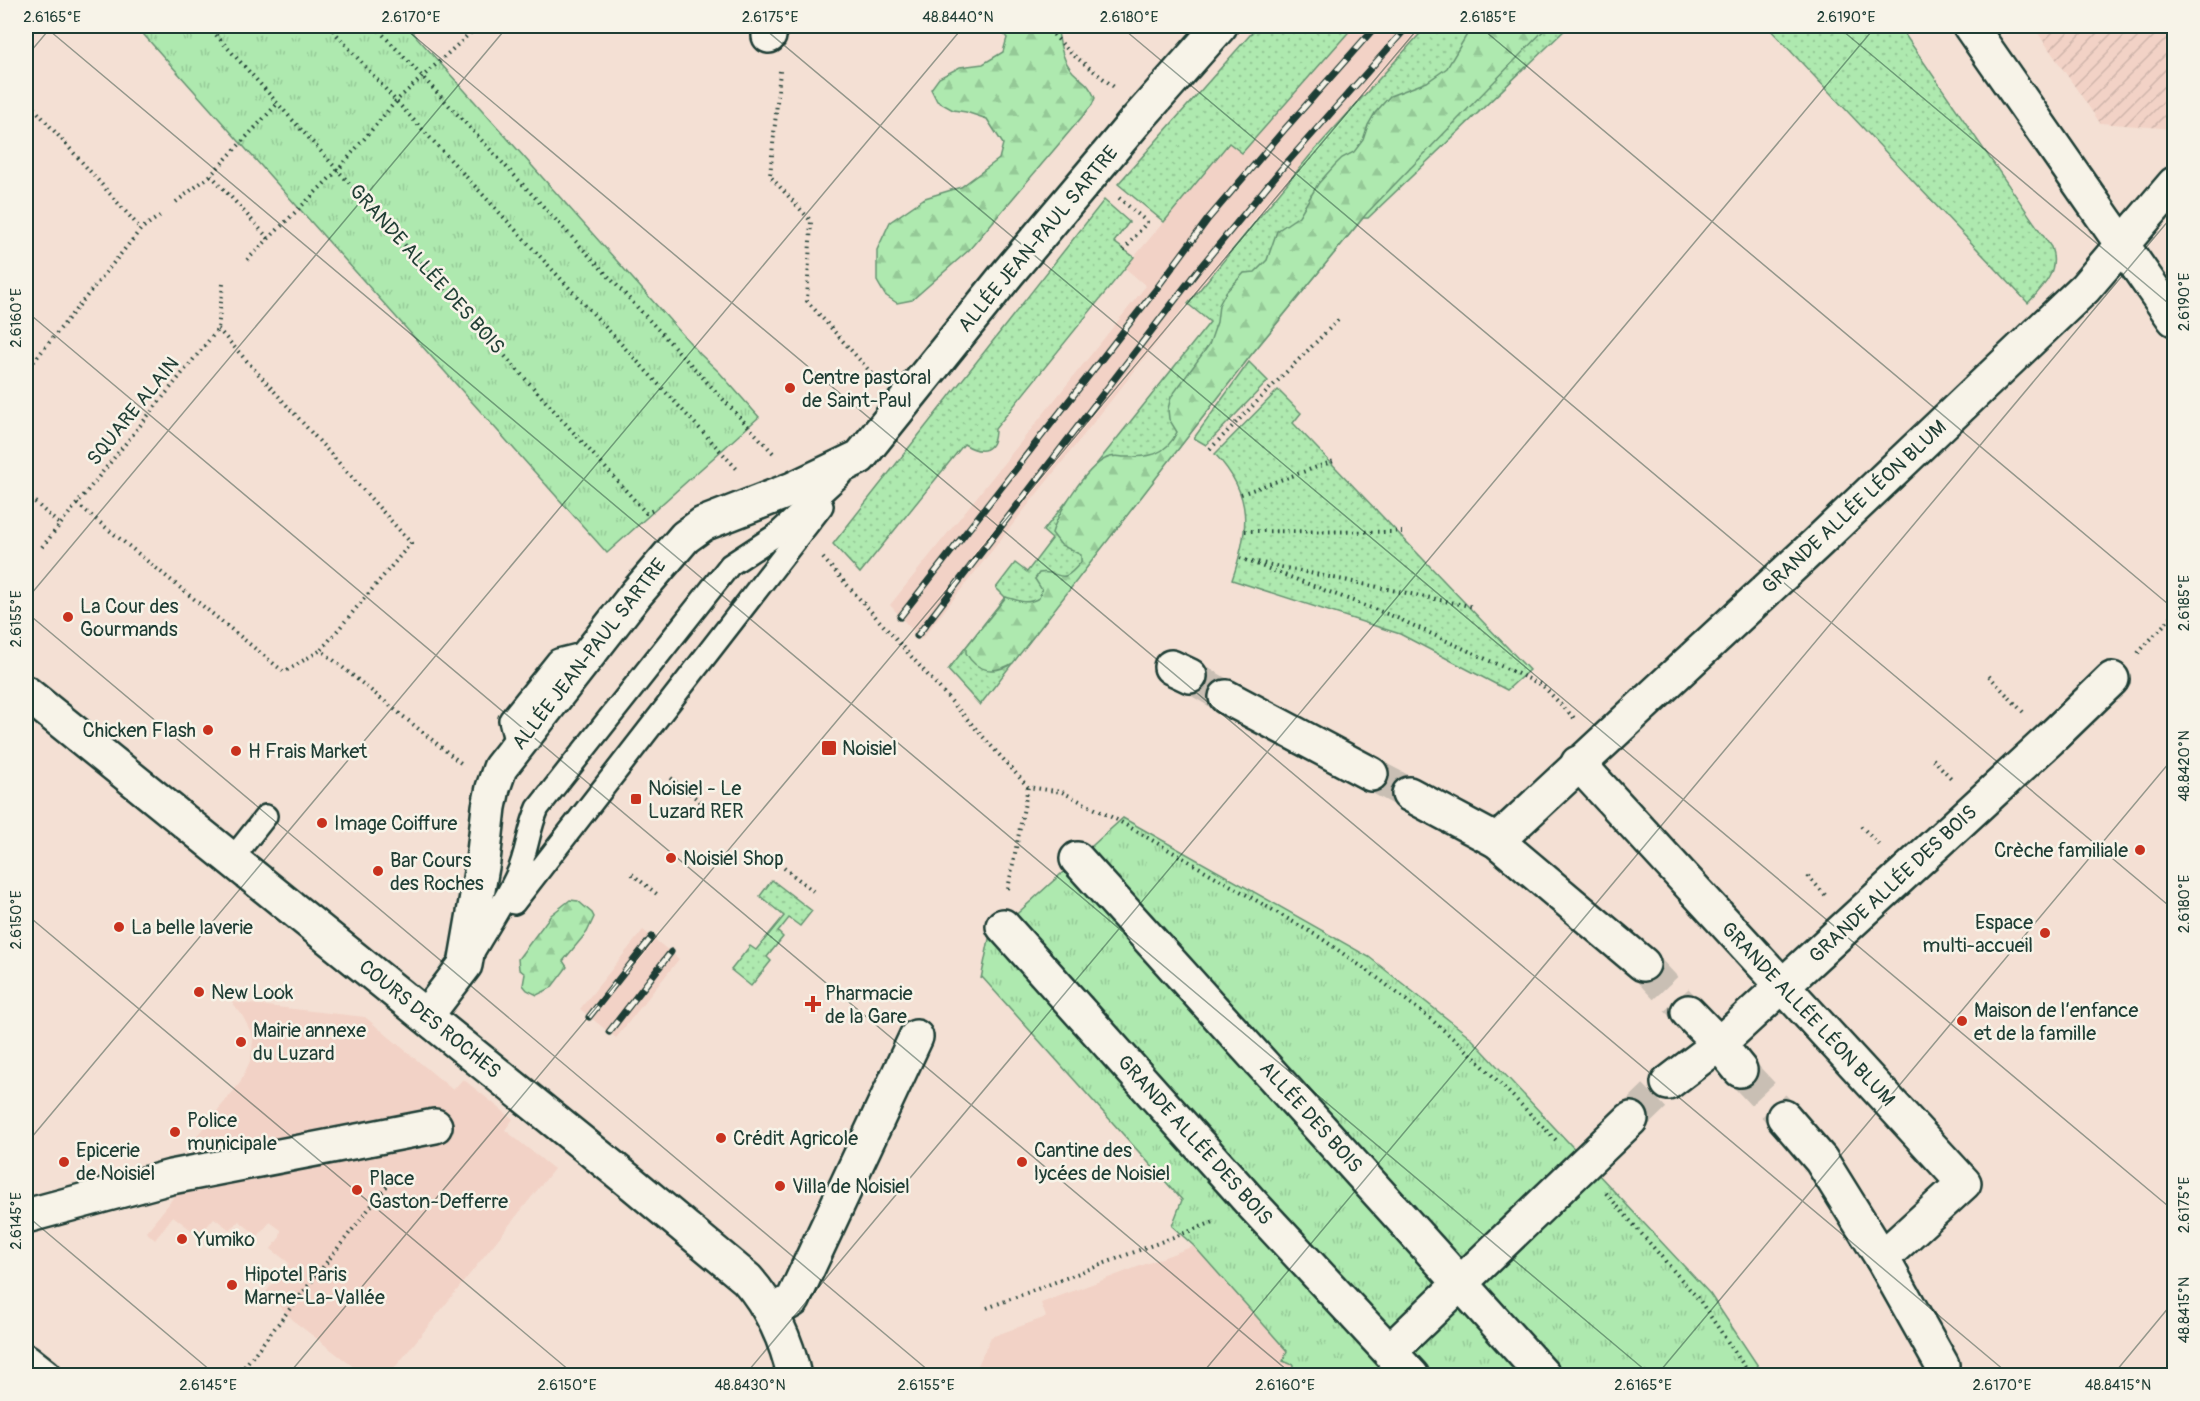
<svg xmlns="http://www.w3.org/2000/svg" width="2200" height="1401" viewBox="0 0 2200 1401" font-family="Pangolin,sans-serif">
<style>
.built{fill:#f2d2c6}
.industrial{fill:url(#industrial-furrows)}
.grass{fill:url(#grass-dots);stroke:#669372;stroke-width:1.5}
.forest{fill:url(#forest-firs);stroke:#669372;stroke-width:1.5}
.park{fill:url(#park-tufts);stroke:#669372;stroke-width:1.5}
.lines{fill:none;stroke-linecap:round;stroke-linejoin:round}
.street-tunnel{stroke:#c9bfb4;stroke-width:33;stroke-dasharray:33 16;stroke-linecap:butt}
.lane-casing{stroke:#1f3d34;stroke-width:26}
.street-casing{stroke:#1f3d34;stroke-width:38}
.secondary-casing{stroke:#1f3d34;stroke-width:38}
.path{stroke:#1f3d34;stroke-width:4;stroke-dasharray:1.5 4.5;stroke-linecap:butt}
.lane{stroke:#f7f3e8;stroke-width:21}
.street{stroke:#f7f3e8;stroke-width:33}
.secondary{stroke:#f7f3e8;stroke-width:33}
.rail-casing{stroke:#1f3d34;stroke-width:7}
.rail{stroke:#f7f3e8;stroke-width:4.5;stroke-dasharray:14;stroke-linecap:butt}
.ticks{fill:none;stroke:#1f3d34;stroke-width:1.5;stroke-opacity:0.45}
.poi-dot{fill:#c8321e;stroke:#f7f3e8;stroke-width:2}
.labels{text-anchor:middle;dominant-baseline:central;stroke-width:5;stroke-linejoin:round;paint-order:stroke}
.street-label{font-size:20px;fill:#1f3d34;stroke:#f7f3e8}
.poi-label{font-size:20px;fill:#1f3d34;stroke:#f7f3e8;text-anchor:start}
.neatline{fill:none;stroke:#1f3d34;stroke-width:2}
.ticks-label{font-size:15px;text-anchor:middle;fill:#1f3d34}
</style>
<defs>
<pattern id="industrial-furrows" width="10" height="10" patternUnits="userSpaceOnUse" patternTransform="scale(1.5)"><rect width="10" height="10" fill="#f2d2c6"/><path d="M-1 1l2-2M0 10L10 0M9 11l2-2" fill="none" stroke="#cfb5ab"/></pattern>
<pattern id="grass-dots" width="8" height="8" patternUnits="userSpaceOnUse" patternTransform="scale(1.5)"><rect width="8" height="8" fill="#aee9af"/><path d="M2 2h.1M6 6h.1" fill="none" stroke="#95c997" stroke-width="1.8" stroke-linecap="round"/></pattern>
<pattern id="forest-firs" width="22" height="20" patternUnits="userSpaceOnUse" patternTransform="scale(1.5)"><rect width="22" height="20" fill="#aee9af"/><path d="M5 1l3.5 6h-7zM16 11l3.5 6h-7z" fill="#95c997"/></pattern>
<pattern id="park-tufts" width="24" height="20" patternUnits="userSpaceOnUse" patternTransform="scale(1.5)"><rect width="24" height="20" fill="#aee9af"/><path d="M3 7l-1-3M5 7V3M7 7l1-3M15 17l-1-3M17 17v-4M19 17l1-3" fill="none" stroke="#95c997"/></pattern>
</defs>
<rect width="100%" height="100%" fill="#f4e0d4"/>
<filter id="ink" filterUnits="userSpaceOnUse"><feTurbulence type="fractalNoise" baseFrequency=".0167" numOctaves="2"/><feDisplacementMap in="SourceGraphic" scale="12" xChannelSelector="R" yChannelSelector="G"/><feConvolveMatrix kernelMatrix="1 2 1 2 8 2 1 2 1" color-interpolation-filters="sRGB"/></filter>
<g filter="url(#ink)">
<!-- built -->
<g class="built">
<polygon points="1354,26 1427,26 1312,153 1251,224 921,640 890,605 1146,286 1125,268 1230,143 1242,153"/>
<polygon points="643,930 679,959 616,1038 580,1009"/>
<polygon points="232,1002 365,1017 453,1090 463,1079 513,1119 505,1130 554,1169 389,1375 364,1375 295,1322 266,1292 289,1263 271,1249 280,1237 281,1230 270,1222 258,1236 239,1221 230,1230 214,1218 199,1236 173,1216 155,1240 146,1232 168,1205 189,1173 195,1138 240,1083 251,1059 253,1040 252,1034 242,1015"/>
<polygon points="1194,1246 1288,1351 1294,1365 1292,1376 973,1376 991,1337 1046,1317 1041,1303"/>
</g>
<!-- industrial -->
<polygon class="industrial" points="2033,26 2174,26 2174,129 2100,123"/>
<!-- grass -->
<g class="grass">
<polygon points="1258,26 1354,26 1242,153 1229,143 1164,222 1118,184"/>
<polygon points="1427,26 1569,26 1368,218 1363,218 1251,355 980,705 948,670 1005,597 996,588 1015,563 1027,572 1052,539 1043,531 1210,322 1188,304 1312,153"/>
<path d="M1767 26H1899L2051 247C2060 271 2043 287 2028 303Z"/>
<path d="M1104 200 1129 222 1114 242 1134 257 995 429C995 452 982 455 964 444L860 573 833 544Z"/>
<polygon points="1249,362 1268,381 1206,445 1194,438"/>
<path d="M1278 390 1301 413 1293 423 1529 670 1507 690 1400 634 1232 580C1249 531 1254 495 1215 454Z"/>
<polygon points="772,880 812,911 800,926 789,918 778,932 783,937 767,957 771,961 751,986 731,970 750,946 756,950 784,916 760,896"/>
</g>
<!-- forest -->
<g class="forest">
<path d="M998 26H1057C1060 42 1061 59 1073 72 1084 83 1088 82 1095 98L1092 105 969 250 912 300 897 303 885 295 877 281V250L890 222 925 198 961 187 999 159 1003 144 987 119 966 112 953 110 937 101 931 89 939 78 960 67 983 64 1003 52 1007 38Z"/>
<path d="M1472 26H1548L1367 213 1251 355 1013 663C995 674 977 673 966 653V647L1006 597C1019 601 1026 605 1039 598L1042 590 1035 579 1039 573C1062 569 1059 589 1081 562V555L1061 545 1052 533C1058 512 1085 469 1105 459 1110 456 1117 456 1123 457 1148 457 1165 457 1177 432L1169 419 1168 409 1171 397 1209 345 1217 322 1219 305 1226 292 1244 273 1255 272 1267 260 1277 231 1299 216 1318 184 1334 166 1342 158 1354 152 1363 140 1368 125 1375 113 1390 96 1427 82 1447 68Z"/>
<polygon points="570,900 578,901 592,913 594,917 587,932 563,961 567,967 551,988 537,995 527,990 523,985 525,974 519,969 518,959 551,915"/>
</g>
<!-- park -->
<g class="park">
<polygon points="136,26 407,26 700,354 719,372 759,417 607,553"/>
<polygon points="1123,818 1369,957 1469,1036 1710,1294 1764,1375 1292,1375 1293,1365 1283,1361 1287,1351 1194,1246 1172,1226 1182,1200 982,977 981,979 989,939"/>
</g>
<g class="lines">
<!-- street-tunnel -->
<g class="street-tunnel">
<polyline points="1190,676 1226,697"/>
<polyline points="1371,774 1409,794"/>
<polyline points="1643,964 1688,1012"/>
<polyline points="1740,1070 1784,1117"/>
<polyline points="1631,1119 1668,1083"/>
</g>
<defs>
<g id="lane">
<polyline points="516,745 510,720 558,660 590,652"/>
<polyline points="232,859 266,816"/>
<polyline points="514,903 822,506"/>
<path d="M475 949C489 925 505 901 517 875 527 854 528 830 538 808L730 565 776 535 840 476"/>
</g>
<g id="street">
<polyline points="769,36 770,26"/>
<polyline points="1171,667 1190,676"/>
<path d="M26 693 633 1184 747 1279C770 1305 787 1341 794 1376"/>
<polyline points="1226,697 1371,774"/>
<polyline points="1578,763 1964,1183 1882,1258"/>
<polyline points="1409,794 1497,841 1643,964"/>
<polyline points="1497,841 1816,544 2085,288 2174,184"/>
<polyline points="1077,859 1544,1376"/>
<polyline points="1003,926 1254,1206 1412,1376"/>
<polyline points="1688,1012 1719,1044 1740,1070"/>
<polyline points="426,1016 465,965 483,861 489,807 493,788 500,768 636,594 685,537 703,524 793,489 860,457 1008,273 1135,122 1220,26"/>
<polyline points="1668,1083 1719,1044 2050,739 2112,679"/>
<polyline points="1784,1117 1821,1160 1882,1258 1942,1365"/>
<polyline points="26,1216 171,1177 435,1126"/>
<polyline points="771,1313 793,1300 916,1037"/>
<polyline points="1390,1351 1631,1119"/>
<polyline points="26,1361 45,1376"/>
</g>
<polyline id="secondary" points="1970,26 2174,319"/>
</defs>
<!-- lane casing -->
<use href="#lane" class="lane-casing"/>
<!-- street casing -->
<use href="#street" class="street-casing"/>
<!-- secondary casing -->
<use href="#secondary" class="secondary-casing"/>
<!-- path -->
<g class="path">
<polyline points="208,26 646,513 656,509"/>
<polyline points="329,26 396,101 737,469"/>
<polyline points="375,26 775,455"/>
<polyline points="1045,26 1072,54 1114,87"/>
<polyline points="780,71 770,176 811,221 807,301 874,376"/>
<polyline points="26,99 141,229"/>
<polyline points="211,175 269,239"/>
<polyline points="1119,198 1147,222 1124,250"/>
<polyline points="176,202 211,175 278,103"/>
<polyline points="247,260 338,170 396,101 478,26"/>
<polyline points="218,329 411,543 321,650 462,764"/>
<polyline points="26,371 141,229 161,215"/>
<polyline points="1210,449 1341,317"/>
<polyline points="26,494 60,525"/>
<polyline points="1241,494 1334,461"/>
<polyline points="77,504 284,672 321,650"/>
<polyline points="1245,531 1402,532"/>
<polyline points="42,547 218,329 223,284"/>
<polyline points="823,558 1028,787 1062,792 1119,821 1321,938 1379,979 1433,1021 1470,1053 1556,1140"/>
<polyline points="1240,558 1395,617 1542,685 1574,718"/>
<polyline points="1252,561 1474,607"/>
<polyline points="2138,653 2174,614"/>
<polyline points="1989,676 2023,712"/>
<polyline points="1933,759 1951,778"/>
<polyline points="671,778 702,803"/>
<polyline points="1861,826 1879,845"/>
<polyline points="784,868 813,891"/>
<polyline points="632,874 658,895"/>
<polyline points="1808,876 1826,896"/>
<polyline points="1008,889 1028,787"/>
<polyline points="1606,1193 1700,1301 1751,1376"/>
<polyline points="987,1308 1216,1221"/>
<polyline points="237,1376 397,1173"/>
</g>
<!-- lane -->
<use href="#lane" class="lane"/>
<!-- street -->
<use href="#street" class="street"/>
<!-- secondary -->
<use href="#secondary" class="secondary"/>
<defs>
<g id="rail">
<polyline points="900,617 1154,292 1208,219 1284,130 1376,26"/>
<polyline points="917,636 1198,270 1283,167 1408,26"/>
<polyline points="589,1017 652,937"/>
<polyline points="609,1032 671,952"/>
</g>
</defs>
<!-- rail casing -->
<use href="#rail" class="rail-casing"/>
<!-- rail -->
<use href="#rail" class="rail"/>
</g>
</g>
<!-- ticks -->
<path class="ticks" d="M44 26 1652 1376M402 26 2011 1376M761 26 2174 1211M1120 26 2174 910M1479 26 2174 609M1837 26 2174 308M26 57 52 26M26 311 1294 1376M26 600 508 26M26 612 935 1376M26 914 576 1376M26 1144 964 26M26 1215 217 1376M287 1376 1420 26M744 1376 1876 26M1200 1376 2174 214M1656 1376 2174 757M2112 1376 2174 1301"/>
<!-- markers -->
<g class="poi-dot">
<circle cx="790" cy="388" r="6"/>
<circle cx="68" cy="617" r="6"/>
<circle cx="208" cy="730" r="6"/>
<rect x="821" y="740" width="16" height="16" rx="3"/>
<circle cx="236" cy="751" r="6"/>
<rect x="630" y="793" width="12" height="12" rx="3"/>
<circle cx="322" cy="823" r="6"/>
<circle cx="2140" cy="850" r="6"/>
<circle cx="671" cy="858" r="6"/>
<circle cx="378" cy="871" r="6"/>
<circle cx="119" cy="927" r="6"/>
<circle cx="2045" cy="933" r="6"/>
<circle cx="199" cy="992" r="6"/>
<path d="M810 995h6v6h6v6h-6v6h-6v-6h-6v-6h6z"/>
<circle cx="1962" cy="1021" r="6"/>
<circle cx="241" cy="1042" r="6"/>
<circle cx="175" cy="1132" r="6"/>
<circle cx="721" cy="1138" r="6"/>
<circle cx="64" cy="1162" r="6"/>
<circle cx="1022" cy="1162" r="6"/>
<circle cx="780" cy="1186" r="6"/>
<circle cx="357" cy="1190" r="6"/>
<circle cx="182" cy="1239" r="6"/>
<circle cx="232" cy="1285" r="6"/>
</g>
<g class="labels">
<!-- street labels -->
<g class="street-label">
<text transform="translate(1038 239) rotate(-50)">ALLÉE JEAN-PAUL SARTRE</text>
<text transform="translate(427 269) rotate(48)">GRANDE ALLÉE DES BOIS</text>
<text transform="translate(133 411) rotate(-51)">SQUARE ALAIN</text>
<text transform="translate(1854 507) rotate(-43)">GRANDE ALLÉE LÉON BLUM</text>
<text transform="translate(589 654) rotate(-52)">ALLÉE JEAN-PAUL SARTRE</text>
<text transform="translate(1893 884) rotate(-43)">GRANDE ALLÉE DES BOIS</text>
<text transform="translate(1808 1014) rotate(47)">GRANDE ALLÉE LÉON BLUM</text>
<text transform="translate(430 1019) rotate(39)">COURS DES ROCHES</text>
<text transform="translate(1311 1117) rotate(48)">ALLÉE DES BOIS</text>
<text transform="translate(1195 1140) rotate(48)">GRANDE ALLÉE DES BOIS</text>
</g>
<!-- poi labels -->
<g class="poi-label">
<text x="802" y="377">Centre pastoral<tspan x="802" dy="23">de Saint-Paul</tspan></text>
<text x="80" y="606">La Cour des<tspan x="80" dy="23">Gourmands</tspan></text>
<text x="196" y="730" text-anchor="end">Chicken Flash</text>
<text x="842" y="748">Noisiel</text>
<text x="248" y="751">H Frais Market</text>
<text x="648" y="788">Noisiel - Le<tspan x="648" dy="23">Luzard RER</tspan></text>
<text x="334" y="823">Image Coiffure</text>
<text x="2128" y="850" text-anchor="end">Crèche familiale</text>
<text x="683" y="858">Noisiel Shop</text>
<text x="390" y="860">Bar Cours<tspan x="390" dy="23">des Roches</tspan></text>
<text x="2033" y="922" text-anchor="end">Espace<tspan x="2033" dy="23">multi-accueil</tspan></text>
<text x="131" y="927">La belle laverie</text>
<text x="211" y="992">New Look</text>
<text x="825" y="993">Pharmacie<tspan x="825" dy="23">de la Gare</tspan></text>
<text x="1974" y="1010">Maison de l’enfance<tspan x="1974" dy="23">et de la famille</tspan></text>
<text x="253" y="1030">Mairie annexe<tspan x="253" dy="23">du Luzard</tspan></text>
<text x="187" y="1120">Police<tspan x="187" dy="23">municipale</tspan></text>
<text x="733" y="1138">Crédit Agricole</text>
<text x="76" y="1150">Epicerie<tspan x="76" dy="23">de Noisiel</tspan></text>
<text x="1034" y="1150">Cantine des<tspan x="1034" dy="23">lycées de Noisiel</tspan></text>
<text x="369" y="1178">Place<tspan x="369" dy="23">Gaston-Defferre</tspan></text>
<text x="792" y="1186">Villa de Noisiel</text>
<text x="194" y="1239">Yumiko</text>
<text x="244" y="1274">Hipotel Paris<tspan x="244" dy="23">Marne-La-Vallée</tspan></text>
</g>
</g>
<!-- margin -->
<rect width="2200" height="1401" fill="none" stroke="#f7f3e8" stroke-width="66"/>
<rect x="33" y="33" width="2134" height="1335" class="neatline"/>
<g class="ticks-label">
<text x="52" y="22">2.6165°E</text>
<text x="411" y="22">2.6170°E</text>
<text x="770" y="22">2.6175°E</text>
<text x="958" y="22">48.8440°N</text>
<text x="1129" y="22">2.6180°E</text>
<text x="1488" y="22">2.6185°E</text>
<text x="1846" y="22">2.6190°E</text>
<text transform="translate(2184 302) rotate(-90)" y="5">2.6190°E</text>
<text transform="translate(16 318) rotate(-90)" y="5">2.6160°E</text>
<text transform="translate(2184 603) rotate(-90)" y="5">2.6185°E</text>
<text transform="translate(16 619) rotate(-90)" y="5">2.6155°E</text>
<text transform="translate(2184 766) rotate(-90)" y="5">48.8420°N</text>
<text transform="translate(2184 904) rotate(-90)" y="5">2.6180°E</text>
<text transform="translate(16 920) rotate(-90)" y="5">2.6150°E</text>
<text transform="translate(2184 1205) rotate(-90)" y="5">2.6175°E</text>
<text transform="translate(16 1221) rotate(-90)" y="5">2.6145°E</text>
<text transform="translate(2184 1310) rotate(-90)" y="5">48.8415°N</text>
<text x="208" y="1390">2.6145°E</text>
<text x="567" y="1390">2.6150°E</text>
<text x="750" y="1390">48.8430°N</text>
<text x="926" y="1390">2.6155°E</text>
<text x="1285" y="1390">2.6160°E</text>
<text x="1643" y="1390">2.6165°E</text>
<text x="2002" y="1390">2.6170°E</text>
<text x="2118" y="1390">48.8415°N</text>
</g>
</svg>
